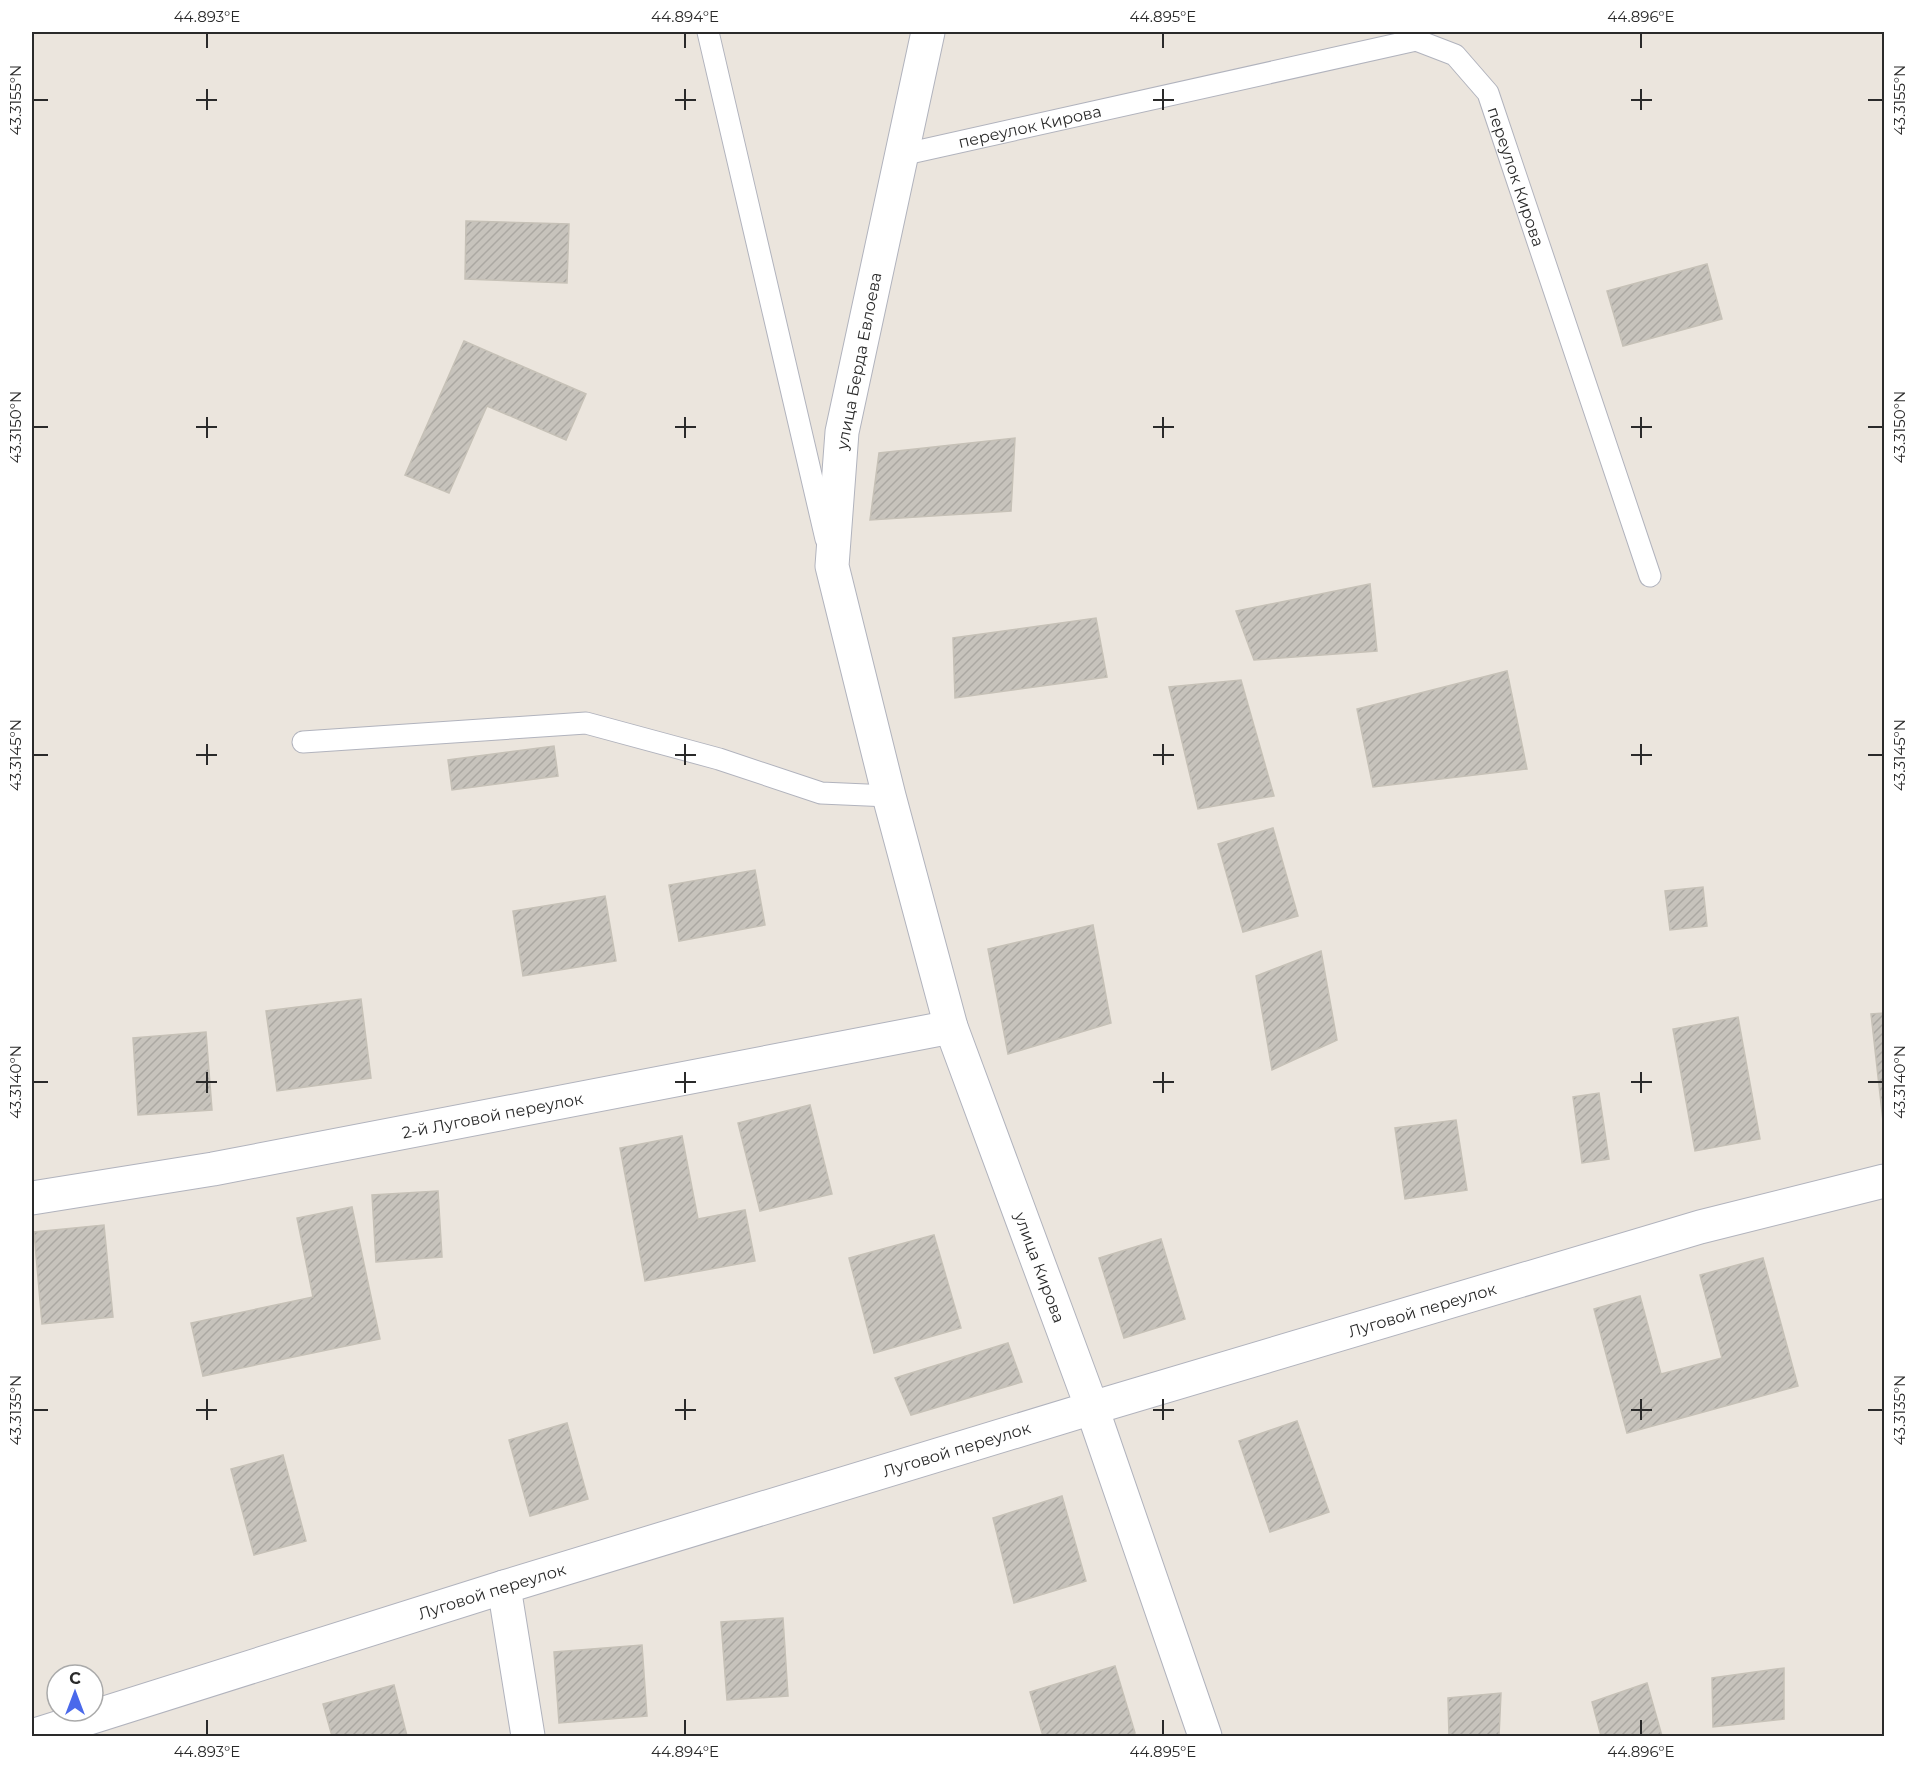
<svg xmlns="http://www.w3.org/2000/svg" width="1916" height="1768" viewBox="0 0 1916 1768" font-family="Montserrat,sans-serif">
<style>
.building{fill:url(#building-hatch);stroke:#c6c1b7;stroke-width:1.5}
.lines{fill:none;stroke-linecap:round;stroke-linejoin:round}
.lane-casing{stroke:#b1b3bd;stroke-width:23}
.street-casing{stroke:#b1b3bd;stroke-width:35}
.secondary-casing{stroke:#b1b3bd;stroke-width:35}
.lane{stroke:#fff;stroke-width:21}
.street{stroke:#fff;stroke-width:33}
.secondary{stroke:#fff;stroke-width:33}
.ticks{fill:none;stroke:#2a2a2a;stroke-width:2}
.labels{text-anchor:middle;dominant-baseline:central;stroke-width:4.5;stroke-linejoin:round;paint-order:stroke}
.street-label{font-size:16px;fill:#2a2a2a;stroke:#fff}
.neatline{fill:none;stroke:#2a2a2a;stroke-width:2}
.ticks-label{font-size:15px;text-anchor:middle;fill:#2a2a2a}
</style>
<defs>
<pattern id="building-hatch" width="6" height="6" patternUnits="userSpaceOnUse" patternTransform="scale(1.5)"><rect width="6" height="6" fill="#c7c3bc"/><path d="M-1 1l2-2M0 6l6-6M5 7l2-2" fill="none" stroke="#aba8a2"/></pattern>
</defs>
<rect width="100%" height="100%" fill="#ebe5dd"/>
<!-- building -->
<g class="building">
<polygon points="466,221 569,224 567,283 465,279"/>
<polygon points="1707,264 1722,319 1623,346 1607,291"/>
<polygon points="464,341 586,394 566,440 487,406 449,493 405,475"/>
<polygon points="1015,438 1011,511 870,520 879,453"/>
<polygon points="1370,584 1377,651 1254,660 1236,611"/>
<polygon points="1096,618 1107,677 955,698 953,638"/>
<polygon points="1507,671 1527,769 1373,787 1357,709"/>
<polygon points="1241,680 1274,796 1198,809 1169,687"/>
<polygon points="554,746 558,776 452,790 448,760"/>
<polygon points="1273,828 1298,916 1243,932 1218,844"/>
<polygon points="755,870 765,925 679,941 669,885"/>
<polygon points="1703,887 1707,926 1670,930 1665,891"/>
<polygon points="605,896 616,961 523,976 513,911"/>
<polygon points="1093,925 1111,1023 1008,1054 988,949"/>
<polygon points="1321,951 1337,1040 1272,1070 1256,976"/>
<polygon points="361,999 371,1078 277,1091 266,1011"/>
<polygon points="1884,1013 1884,1130 1871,1014"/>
<polygon points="1738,1017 1760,1139 1695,1151 1673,1029"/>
<polygon points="206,1032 212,1110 138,1115 133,1038"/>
<polygon points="1599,1093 1609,1159 1582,1163 1573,1097"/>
<polygon points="810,1105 832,1194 760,1211 738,1123"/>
<polygon points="1456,1120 1467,1190 1405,1199 1395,1128"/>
<polygon points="682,1136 698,1219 745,1210 755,1261 645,1281 620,1148"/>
<polygon points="438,1191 442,1257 376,1262 372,1195"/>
<polygon points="352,1207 380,1339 203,1376 191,1323 313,1297 297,1218"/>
<polygon points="104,1225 113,1317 42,1324 34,1232"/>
<polygon points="934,1235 961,1328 874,1353 849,1258"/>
<polygon points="1161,1239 1185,1319 1124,1338 1099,1258"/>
<polygon points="1763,1258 1798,1386 1627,1433 1594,1309 1640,1296 1661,1374 1722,1358 1700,1275"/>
<polygon points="1008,1343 1022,1382 911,1415 895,1378"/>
<polygon points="1297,1421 1329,1512 1270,1532 1239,1441"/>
<polygon points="567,1423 588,1499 530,1516 509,1440"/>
<polygon points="283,1455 306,1541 254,1555 231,1469"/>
<polygon points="1062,1496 1086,1581 1014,1603 993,1518"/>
<polygon points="783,1618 788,1696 727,1700 721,1622"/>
<polygon points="642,1645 647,1716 559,1723 554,1652"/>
<polygon points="1115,1666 1135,1733 1124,1736 1043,1736 1030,1692"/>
<polygon points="1784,1668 1784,1719 1713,1727 1712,1678"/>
<polygon points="1647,1683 1662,1736 1601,1736 1592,1702"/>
<polygon points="394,1685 407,1736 332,1736 323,1704"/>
<polygon points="1501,1693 1499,1736 1449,1736 1448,1698"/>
</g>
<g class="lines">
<defs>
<g id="lane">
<polyline points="708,32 826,539"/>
<path id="s1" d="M901 155 1416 40 1455 55 1488 93 1650 576"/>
<polyline points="303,742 586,723 719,759 821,793 889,796"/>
</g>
<g id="street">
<path id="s2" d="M32 1198 213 1169 951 1027"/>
<polyline points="504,1587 528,1736"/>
<path id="s3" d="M32 1736 504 1587 1092 1408 1700 1227 1884 1181"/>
</g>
<g id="secondary">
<path id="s4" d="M928 32 842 432 832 566 889 796 951 1027 1092 1408 1205 1736"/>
</g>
</defs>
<!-- lane casing -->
<use href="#lane" class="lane-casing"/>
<!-- street casing -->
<use href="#street" class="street-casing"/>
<!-- secondary casing -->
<use href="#secondary" class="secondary-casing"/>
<!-- lane -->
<use href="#lane" class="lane"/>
<!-- street -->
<use href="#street" class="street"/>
<!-- secondary -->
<use href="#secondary" class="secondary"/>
</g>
<!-- ticks -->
<path class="ticks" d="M207 33V48M685 33V48M1163 33V48M1641 33V48M207 89V110M685 89V110M1163 89V110M1641 89V110M33 100H48M196 100H217M675 100H696M1153 100H1174M1631 100H1652M1868 100H1883M207 417V438M685 417V438M1163 417V438M1641 417V438M33 427H48M196 427H217M675 427H696M1153 427H1174M1631 427H1652M1868 427H1883M207 744V765M685 744V765M1163 744V765M1641 744V765M33 755H48M196 755H217M675 755H696M1153 755H1174M1631 755H1652M1868 755H1883M207 1072V1093M685 1072V1093M1163 1072V1093M1641 1072V1093M33 1082H48M196 1082H217M675 1082H696M1153 1082H1174M1631 1082H1652M1868 1082H1883M207 1399V1420M685 1399V1420M1163 1399V1420M1641 1399V1420M33 1410H48M196 1410H217M675 1410H696M1153 1410H1174M1631 1410H1652M1868 1410H1883M207 1720V1735M685 1720V1735M1163 1720V1735M1641 1720V1735"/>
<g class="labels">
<!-- street labels -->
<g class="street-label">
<text stroke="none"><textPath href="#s1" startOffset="132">переулок Кирова</textPath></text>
<text stroke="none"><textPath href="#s1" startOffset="708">переулок Кирова</textPath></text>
<text transform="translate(859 361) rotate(-79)">улица Берда Евлоева</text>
<text stroke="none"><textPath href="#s2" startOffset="468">2-й Луговой переулок</textPath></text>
<text stroke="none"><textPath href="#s4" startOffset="1276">улица Кирова</textPath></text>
<text stroke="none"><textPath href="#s3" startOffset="1454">Луговой переулок</textPath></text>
<text stroke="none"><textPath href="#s3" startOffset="968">Луговой переулок</textPath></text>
<text stroke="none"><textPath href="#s3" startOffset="482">Луговой переулок</textPath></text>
</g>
</g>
<!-- border -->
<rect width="1916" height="1768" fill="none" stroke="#ffffff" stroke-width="66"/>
<!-- north arrow -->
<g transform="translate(75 1693)"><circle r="28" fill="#ffffff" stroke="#aaaaaa" stroke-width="1.5"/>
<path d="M0-4.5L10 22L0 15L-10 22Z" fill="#4a69eb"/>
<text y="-9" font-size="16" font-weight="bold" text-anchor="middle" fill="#2a2a2a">С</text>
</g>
<rect x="33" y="33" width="1850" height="1702" class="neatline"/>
<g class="ticks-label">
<text x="207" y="22">44.893°E</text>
<text x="685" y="22">44.894°E</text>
<text x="1163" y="22">44.895°E</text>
<text x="1641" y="22">44.896°E</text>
<text transform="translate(16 100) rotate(-90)" y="5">43.3155°N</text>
<text transform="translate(1900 100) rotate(-90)" y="5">43.3155°N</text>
<text transform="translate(16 427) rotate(-90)" y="5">43.3150°N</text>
<text transform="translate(1900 427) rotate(-90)" y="5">43.3150°N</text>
<text transform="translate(16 755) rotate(-90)" y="5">43.3145°N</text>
<text transform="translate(1900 755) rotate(-90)" y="5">43.3145°N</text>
<text transform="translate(16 1082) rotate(-90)" y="5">43.3140°N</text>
<text transform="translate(1900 1082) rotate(-90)" y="5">43.3140°N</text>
<text transform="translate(16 1410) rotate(-90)" y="5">43.3135°N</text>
<text transform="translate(1900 1410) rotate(-90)" y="5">43.3135°N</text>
<text x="207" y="1757">44.893°E</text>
<text x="685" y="1757">44.894°E</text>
<text x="1163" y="1757">44.895°E</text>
<text x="1641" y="1757">44.896°E</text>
</g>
</svg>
